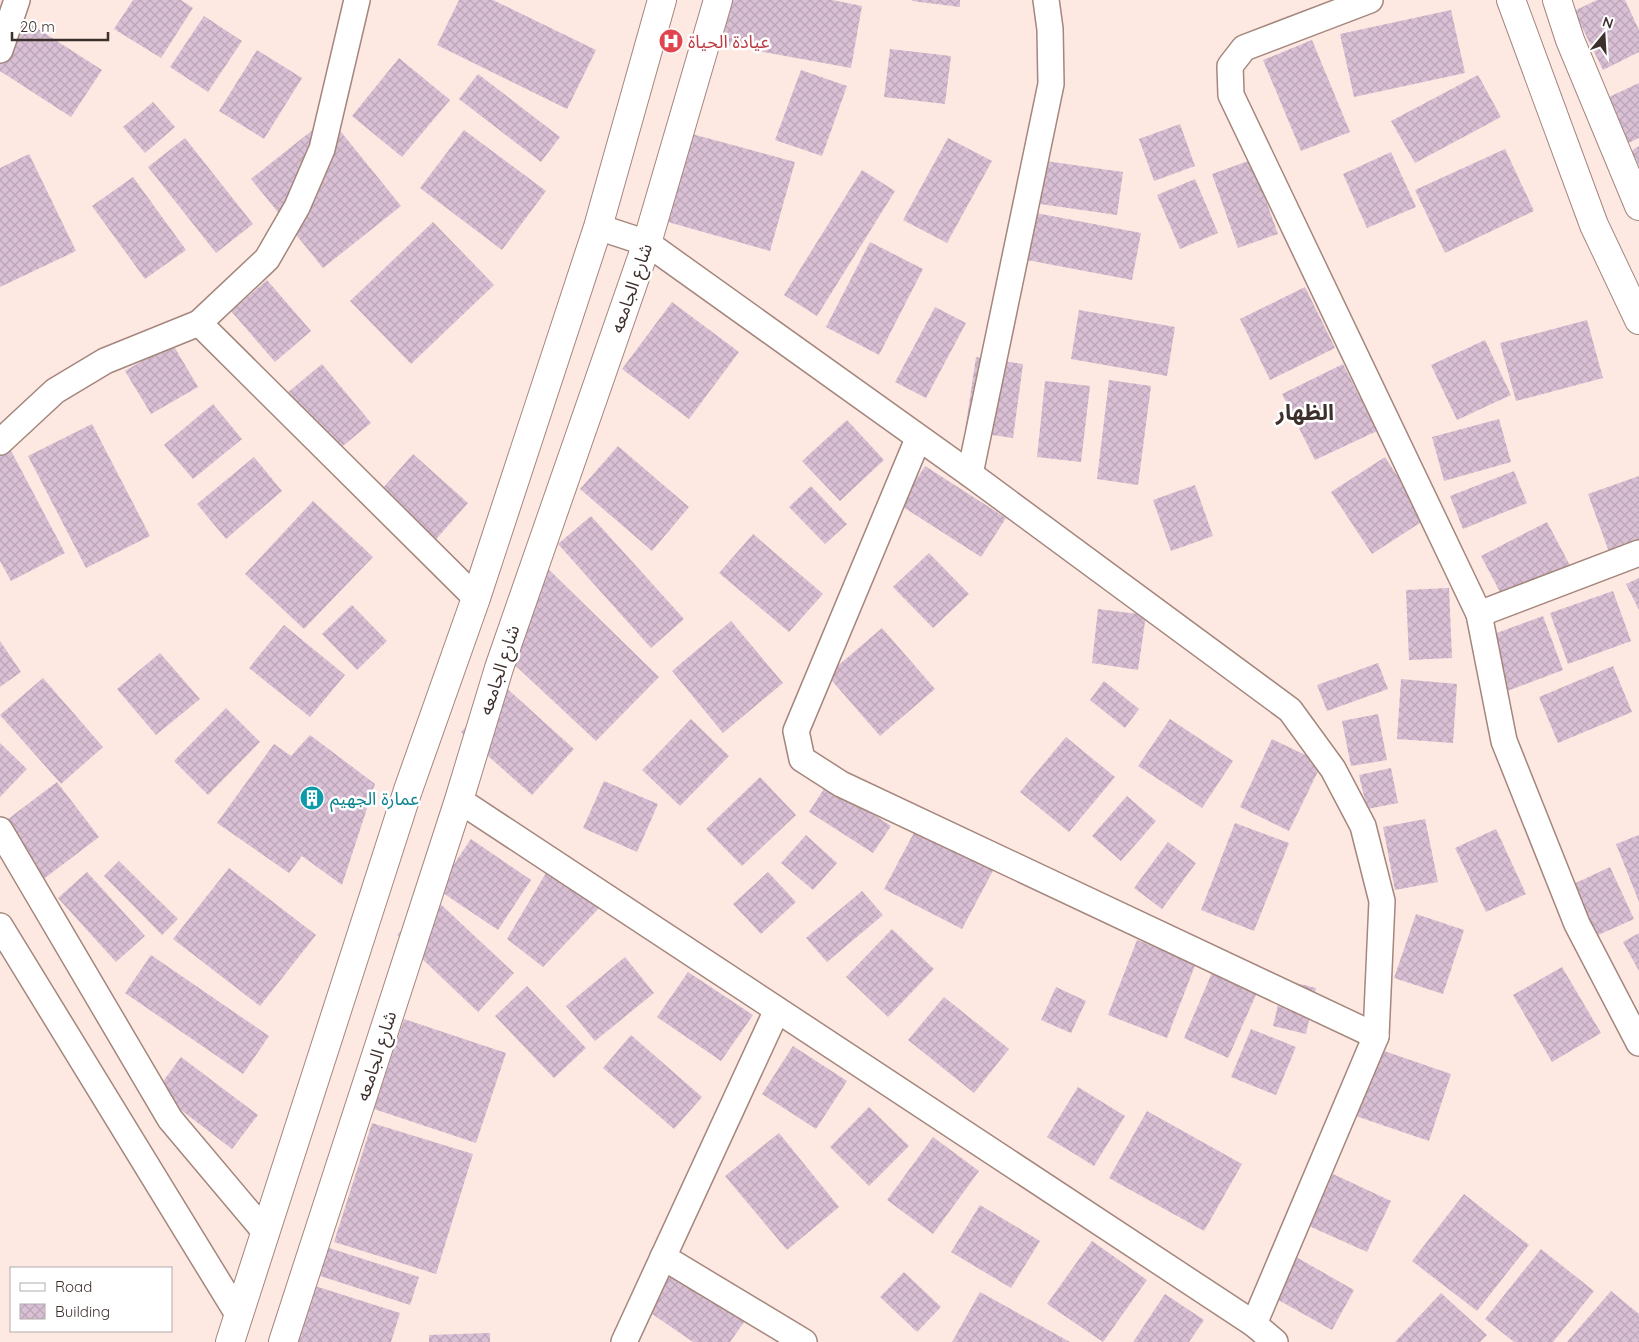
<svg xmlns="http://www.w3.org/2000/svg" width="1639" height="1342" viewBox="0 0 1639 1342" font-family="Quicksand,'Noto Sans Arabic',sans-serif">
<style>
.building{fill:url(#building-cross-hatch)}
.lines{fill:none;stroke-linecap:round;stroke-linejoin:round}
.minor-casing{stroke:#a4867c;stroke-width:28}
.tertiary-casing{stroke:#a4867c;stroke-width:30}
.minor{stroke:#fff;stroke-width:25}
.tertiary{stroke:#fff;stroke-width:28}
.labels{text-anchor:middle;dominant-baseline:central;stroke-width:5;stroke-linejoin:round;paint-order:stroke}
.health-label{font-size:18px;fill:#be3a42;stroke:#fff;text-anchor:start}
.street-label{font-size:18px;fill:#3d302c;stroke:#fff}
.culture-label{font-size:18px;fill:#0d838f;stroke:#fff;text-anchor:start}
.district-label{font-size:22px;font-weight:bold;fill:#3d302c;stroke:#fff}
</style>
<defs>
<pattern id="building-cross-hatch" width="8" height="8" patternUnits="userSpaceOnUse" patternTransform="scale(1.25)"><rect width="8" height="8" fill="#d9c0d5"/><path d="M0 0l8 8M0 8l8-8" fill="none" stroke="#bba5b7"/></pattern>
</defs>
<rect width="100%" height="100%" fill="#fde9e2"/>
<!-- building -->
<g class="building">
<polygon points="133,0 181,0 193,8 161,58 114,29"/>
<polygon points="459,0 493,0 596,50 567,109 437,45"/>
<polygon points="728,0 832,0 862,6 851,68 720,44"/>
<polygon points="912,0 960,0 960,7 912,1"/>
<polygon points="1597,0 1625,0 1639,30 1639,52 1603,70 1574,11"/>
<polygon points="1451,10 1465,73 1354,97 1340,34"/>
<polygon points="18,16 102,70 71,117 0,71 0,45"/>
<polygon points="204,16 242,41 208,92 170,67"/>
<polygon points="1312,40 1350,132 1301,151 1263,60"/>
<polygon points="890,49 951,56 945,104 884,97"/>
<polygon points="257,50 302,78 264,139 219,111"/>
<polygon points="399,58 450,100 402,157 352,116"/>
<polygon points="801,70 847,86 822,156 775,140"/>
<polygon points="478,74 560,137 541,162 459,99"/>
<polygon points="1478,75 1501,117 1415,163 1391,121"/>
<polygon points="1639,83 1639,138 1618,148 1596,103"/>
<polygon points="153,102 175,127 145,153 123,127"/>
<polygon points="329,117 401,206 323,268 251,179"/>
<polygon points="1180,124 1195,166 1154,181 1139,139"/>
<polygon points="464,130 546,191 502,250 420,188"/>
<polygon points="692,134 795,162 770,251 668,222"/>
<polygon points="185,138 253,224 216,253 148,167"/>
<polygon points="948,138 992,161 947,243 903,220"/>
<polygon points="1639,146 1639,166 1631,151"/>
<polygon points="1505,149 1534,211 1445,253 1415,190"/>
<polygon points="1391,152 1416,207 1367,228 1343,174"/>
<polygon points="29,154 76,251 0,287 0,168"/>
<polygon points="1039,160 1123,172 1117,215 1033,203"/>
<polygon points="1251,160 1278,234 1238,248 1212,174"/>
<polygon points="862,170 895,191 817,316 784,295"/>
<polygon points="133,177 186,250 145,279 92,206"/>
<polygon points="1195,179 1218,233 1180,249 1157,195"/>
<polygon points="1036,213 1141,233 1132,280 1027,260"/>
<polygon points="433,222 494,285 411,364 350,301"/>
<polygon points="870,242 923,269 879,355 826,327"/>
<polygon points="267,280 311,331 275,362 231,311"/>
<polygon points="1305,287 1335,348 1270,380 1240,319"/>
<polygon points="672,302 739,352 689,419 622,369"/>
<polygon points="935,307 966,323 926,398 895,382"/>
<polygon points="1079,310 1175,327 1167,376 1071,359"/>
<polygon points="1587,320 1603,378 1516,401 1500,343"/>
<polygon points="1485,340 1511,395 1457,420 1431,365"/>
<polygon points="172,343 198,387 151,414 125,371"/>
<polygon points="976,357 1023,364 1013,438 965,431"/>
<polygon points="322,364 371,423 323,462 275,403"/>
<polygon points="1343,364 1377,431 1315,460 1282,394"/>
<polygon points="1109,380 1151,386 1138,485 1097,479"/>
<polygon points="1045,381 1090,386 1081,462 1037,457"/>
<polygon points="213,404 242,439 193,479 164,445"/>
<polygon points="1499,419 1511,462 1444,481 1432,437"/>
<polygon points="847,420 884,460 840,501 802,461"/>
<polygon points="92,424 150,536 86,568 28,456"/>
<polygon points="618,446 689,507 652,551 580,489"/>
<polygon points="9,447 65,553 11,581 0,561 0,452"/>
<polygon points="413,454 468,503 423,554 368,505"/>
<polygon points="254,457 282,491 226,539 197,504"/>
<polygon points="1385,457 1426,519 1372,554 1331,492"/>
<polygon points="925,466 1006,518 981,557 900,505"/>
<polygon points="1514,471 1527,503 1463,529 1450,496"/>
<polygon points="1639,476 1639,542 1609,552 1588,494"/>
<polygon points="1195,485 1213,536 1171,551 1153,500"/>
<polygon points="811,486 847,524 825,544 789,507"/>
<polygon points="313,501 373,557 304,629 245,574"/>
<polygon points="591,516 684,619 651,648 558,544"/>
<polygon points="1547,522 1574,573 1508,607 1481,556"/>
<polygon points="753,534 823,594 789,632 719,573"/>
<polygon points="929,553 969,594 933,628 893,587"/>
<polygon points="542,563 659,677 596,741 506,657"/>
<polygon points="1639,578 1639,610 1626,584"/>
<polygon points="1449,588 1452,658 1409,660 1406,590"/>
<polygon points="1613,591 1631,641 1568,664 1550,613"/>
<polygon points="352,605 387,641 357,670 322,634"/>
<polygon points="1098,609 1146,615 1138,670 1092,663"/>
<polygon points="1543,616 1563,670 1507,691 1486,637"/>
<polygon points="731,621 783,683 723,733 672,671"/>
<polygon points="284,625 345,675 310,717 249,668"/>
<polygon points="882,628 935,689 880,736 827,675"/>
<polygon points="0,641 21,672 0,687"/>
<polygon points="160,653 200,699 156,735 117,689"/>
<polygon points="1378,663 1388,689 1327,711 1317,685"/>
<polygon points="1613,666 1632,712 1558,743 1539,697"/>
<polygon points="43,678 103,747 61,784 0,715"/>
<polygon points="1401,679 1457,684 1453,743 1397,739"/>
<polygon points="1104,681 1139,709 1125,728 1090,700"/>
<polygon points="503,685 574,749 532,795 461,732"/>
<polygon points="226,708 260,742 208,795 174,761"/>
<polygon points="1378,714 1387,760 1351,766 1342,721"/>
<polygon points="691,719 729,756 680,806 642,770"/>
<polygon points="1170,719 1233,761 1202,808 1138,766"/>
<polygon points="310,735 375,784 342,885 302,856 289,873 217,823 274,744 291,756"/>
<polygon points="1066,737 1115,777 1069,832 1020,792"/>
<polygon points="1272,739 1322,763 1289,831 1240,807"/>
<polygon points="0,743 27,769 0,797"/>
<polygon points="1391,768 1398,803 1367,809 1359,775"/>
<polygon points="760,777 796,815 742,866 706,829"/>
<polygon points="604,781 658,804 637,852 583,828"/>
<polygon points="57,782 99,837 41,881 0,825"/>
<polygon points="827,784 891,826 873,853 809,812"/>
<polygon points="1127,796 1156,821 1121,861 1092,836"/>
<polygon points="1425,819 1438,882 1395,890 1383,827"/>
<polygon points="1235,823 1289,843 1254,931 1201,910"/>
<polygon points="918,825 996,865 962,929 884,889"/>
<polygon points="1496,829 1526,894 1486,912 1455,848"/>
<polygon points="806,835 837,863 813,890 781,863"/>
<polygon points="1639,835 1639,902 1616,844"/>
<polygon points="471,839 531,880 498,930 437,889"/>
<polygon points="1168,842 1196,863 1162,909 1134,888"/>
<polygon points="119,861 178,919 162,935 104,876"/>
<polygon points="1610,867 1634,919 1576,945 1552,894"/>
<polygon points="229,868 316,935 260,1006 173,939"/>
<polygon points="87,872 145,936 116,962 58,898"/>
<polygon points="768,872 796,902 761,934 733,904"/>
<polygon points="546,873 601,906 543,967 507,939"/>
<polygon points="862,891 883,915 827,962 806,938"/>
<polygon points="433,897 514,973 478,1012 397,935"/>
<polygon points="1416,914 1464,930 1443,994 1394,978"/>
<polygon points="892,929 934,969 888,1017 846,977"/>
<polygon points="1639,933 1639,971 1623,942"/>
<polygon points="1137,940 1196,963 1167,1038 1108,1015"/>
<polygon points="151,955 269,1036 243,1074 125,993"/>
<polygon points="625,957 654,993 595,1041 566,1006"/>
<polygon points="1562,967 1601,1033 1552,1062 1513,995"/>
<polygon points="1214,968 1259,988 1228,1058 1184,1038"/>
<polygon points="688,972 753,1015 721,1061 657,1017"/>
<polygon points="1284,980 1316,988 1306,1034 1273,1026"/>
<polygon points="527,986 586,1048 554,1078 495,1016"/>
<polygon points="1056,987 1086,1001 1071,1033 1041,1020"/>
<polygon points="944,997 1009,1049 974,1093 908,1040"/>
<polygon points="404,1019 506,1053 476,1143 374,1109"/>
<polygon points="1251,1029 1296,1047 1276,1095 1231,1077"/>
<polygon points="631,1035 702,1097 674,1129 603,1068"/>
<polygon points="1361,1043 1451,1074 1429,1141 1338,1110"/>
<polygon points="793,1046 847,1081 816,1129 762,1094"/>
<polygon points="181,1057 258,1115 232,1149 156,1091"/>
<polygon points="1078,1087 1125,1116 1094,1166 1047,1137"/>
<polygon points="869,1107 909,1146 869,1186 830,1147"/>
<polygon points="1147,1111 1242,1164 1204,1231 1109,1178"/>
<polygon points="372,1123 473,1154 436,1274 334,1242"/>
<polygon points="779,1133 839,1207 787,1250 725,1176"/>
<polygon points="933,1137 979,1171 933,1234 887,1200"/>
<polygon points="1333,1174 1391,1201 1367,1252 1309,1226"/>
<polygon points="1464,1194 1529,1245 1477,1311 1412,1261"/>
<polygon points="980,1205 1040,1241 1011,1288 951,1252"/>
<polygon points="1092,1241 1147,1280 1103,1342 1047,1304"/>
<polygon points="323,1246 419,1277 410,1305 314,1274"/>
<polygon points="1541,1249 1594,1291 1553,1342 1514,1342 1485,1319"/>
<polygon points="673,1256 752,1311 730,1342 693,1342 639,1305"/>
<polygon points="1296,1257 1354,1290 1332,1330 1273,1297"/>
<polygon points="904,1272 941,1307 917,1332 880,1297"/>
<polygon points="293,1279 400,1313 391,1342 273,1342"/>
<polygon points="1611,1291 1639,1314 1639,1342 1567,1342"/>
<polygon points="980,1292 1070,1342 952,1342"/>
<polygon points="1441,1293 1487,1335 1480,1342 1395,1342"/>
<polygon points="1165,1294 1204,1320 1189,1342 1133,1342"/>
<polygon points="490,1333 490,1342 429,1342 429,1335"/>
</g>
<g class="lines">
<defs>
<g id="minor">
<polyline points="1370,0 1244,48 1230,66 1231,95 1479,614 1504,741 1577,924 1639,1043"/>
<polyline points="0,50 17,0"/>
<polyline points="598,227 647,243 970,474 1290,710 1333,769 1363,826 1382,901 1376,1036 1254,1324"/>
<polyline points="199,323 476,598"/>
<polyline points="918,439 796,731 802,759 841,784 1376,1036"/>
<polyline points="0,442 55,391 105,361 199,323 267,259 297,207 322,149 357,0"/>
<polyline points="970,474 1051,84 1050,29 1046,0"/>
<polyline points="1479,614 1639,553"/>
<polyline points="459,800 1254,1324 1275,1342"/>
<polyline points="0,830 170,1119 266,1233"/>
<polyline points="0,926 239,1316"/>
<polyline points="663,1257 804,1342"/>
<polyline points="624,1342 777,1010"/>
</g>
<g id="tertiary">
<polyline points="1511,0 1594,225 1639,320"/>
<polyline points="1557,0 1570,40 1639,206"/>
<polyline points="230,1342 408,790 476,598 598,227 662,0"/>
<polyline points="283,1342 459,800 499,668 647,243 718,0"/>
</g>
</defs>
<!-- minor casing -->
<use href="#minor" class="minor-casing"/>
<!-- tertiary casing -->
<use href="#tertiary" class="tertiary-casing"/>
<!-- minor -->
<use href="#minor" class="minor"/>
<!-- tertiary -->
<use href="#tertiary" class="tertiary"/>
</g>
<!-- icons -->
<defs>
<symbol id="hospital-disc" viewBox="-11 -11 22 22"><circle r="9.5" fill="#e0444e" stroke="#fff"/><path d="M-5-5h3v3.5h4V-5h3V5h-3V1.5h-4V5h-3Z" fill="#fff"/></symbol>
<symbol id="building-disc" viewBox="-11 -11 22 22"><circle r="9.5" fill="#0f9aa8" stroke="#fff"/><path d="M-4-6H4V6H1V3H-1V6H-4ZM-2.5-4.3h1.7v1.8h-1.7ZM.8-4.3h1.7v1.8H.8ZM-2.5-1h1.7V.8h-1.7ZM.8-1h1.7V.8H.8Z" fill="#fff"/></symbol>
</defs>
<g fill-rule="evenodd">
<use href="#hospital-disc" x="657" y="27" width="28" height="28"/>
<use href="#building-disc" x="298" y="784" width="28" height="28"/>
</g>
<g class="labels">
<!-- health labels -->
<g class="health-label">
<text x="688" y="41">عيادة الحياة</text>
</g>
<!-- street labels -->
<g class="street-label">
<text transform="translate(631 288) rotate(-71)">شارع الجامعه</text>
<text transform="translate(499 670) rotate(-72)">شارع الجامعه</text>
<text transform="translate(376 1056) rotate(-72)">شارع الجامعه</text>
</g>
<!-- culture labels -->
<g class="culture-label">
<text x="330" y="798">عمارة الجهيم</text>
</g>
<!-- district labels -->
<g class="district-label">
<text x="1305" y="412">الظهار</text>
</g>
</g>
<!-- legend -->
<rect x="10" y="1267" width="162" height="65" fill="#ffffff" stroke="#b1acab"/>
<rect x="20" y="1283" width="25" height="8" fill="#ffffff" stroke="#b1acab"/>
<text x="55" y="1292" font-size="15" fill="#3d302c">Road</text>
<rect x="20" y="1304" width="25" height="15" fill="url(#building-cross-hatch)" stroke="#b1acab"/>
<text x="55" y="1317" font-size="15" fill="#3d302c">Building</text>
<!-- north arrow -->
<g transform="translate(1604 35) rotate(18)" stroke="#ffffff" stroke-width="4" paint-order="stroke">
<path d="M0-4L9 19L0 12L-9 19Z" fill="#3d302c"/>
<text y="-8" font-size="14" font-weight="bold" text-anchor="middle" fill="#3d302c">N</text>
</g>
<!-- scale -->
<path d="M12 32v8h96v-8" fill="none" stroke="#3d302c" stroke-width="2.5"/>
<text x="20" y="32" font-size="15" fill="#3d302c" stroke="#ffffff" stroke-width="4" paint-order="stroke">20 m</text>
</svg>
